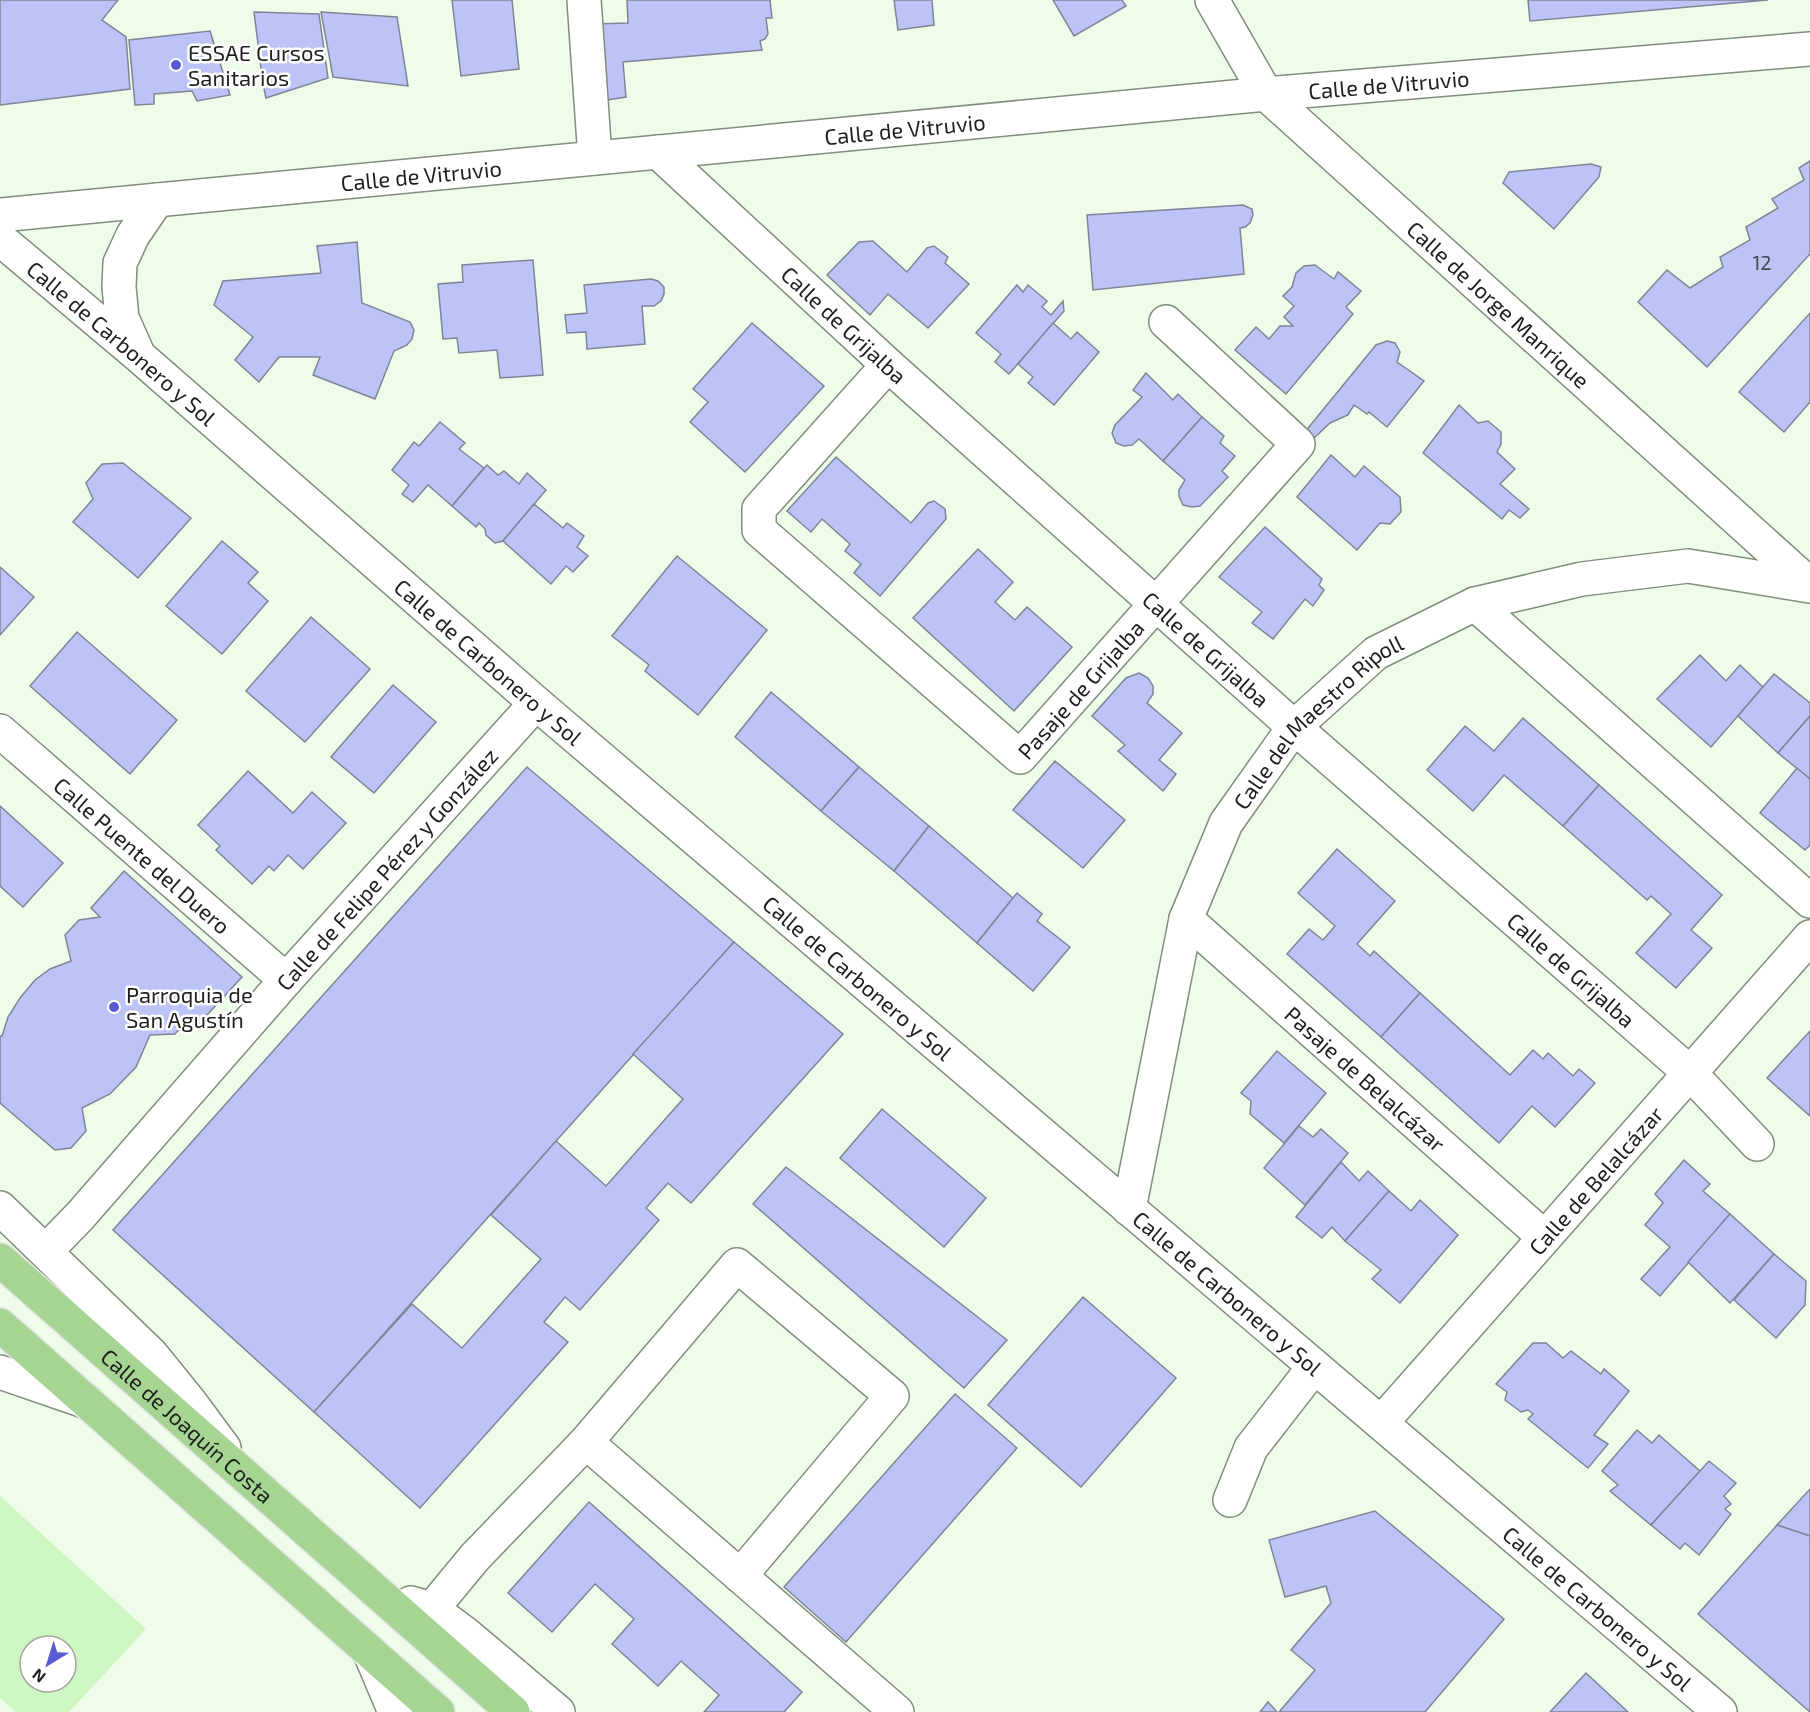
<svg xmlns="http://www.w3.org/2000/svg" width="1810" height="1712" viewBox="0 0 1810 1712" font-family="'Exo 2',sans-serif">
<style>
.green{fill:#cef6c0;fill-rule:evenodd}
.building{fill:#bcc4f7;stroke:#818497;stroke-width:1.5}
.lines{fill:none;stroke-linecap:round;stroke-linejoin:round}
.minor-casing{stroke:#818d7d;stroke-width:36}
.major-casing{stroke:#e4e4e4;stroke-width:36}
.minor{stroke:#fff;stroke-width:33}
.major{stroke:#a5d493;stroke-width:33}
.poi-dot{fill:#5a5bd3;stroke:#fff;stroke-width:2}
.labels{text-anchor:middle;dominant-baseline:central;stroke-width:5;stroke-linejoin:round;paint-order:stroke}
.number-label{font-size:20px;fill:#454a52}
.poi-label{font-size:22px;fill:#1d211b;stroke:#fff;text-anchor:start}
.street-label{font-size:22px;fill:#1d211b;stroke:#fff}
</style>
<rect width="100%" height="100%" fill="#eefce9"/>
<!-- green -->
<path class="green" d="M0 1496 146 1629 69 1712H16L0 1698ZM30 1646H66V1682H30Z"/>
<!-- building -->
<g class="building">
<polygon points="0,0 118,0 102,20 126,37 130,89 0,105"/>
<polygon points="452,0 512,0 519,69 461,76"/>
<polygon points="627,0 770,0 772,18 766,18 768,34 765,39 760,41 762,50 623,62 626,97 601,101 594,24 628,23"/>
<polygon points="894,0 932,0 934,25 898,30"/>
<polygon points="1053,0 1122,0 1126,6 1074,36"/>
<polygon points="1528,0 1768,0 1530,21"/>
<polygon points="254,12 319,14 328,78 266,98 263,84"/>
<polygon points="321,12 397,17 408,86 333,77"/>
<polygon points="210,31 230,95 197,101 192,91 154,94 154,104 135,105 129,40"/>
<polygon points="1810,161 1810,254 1707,367 1638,302 1667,270 1690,288 1723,267 1720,257 1750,240 1746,227 1778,208 1772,199 1804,180 1799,168"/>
<polygon points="1591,164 1601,167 1599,177 1554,229 1503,183 1509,172"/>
<polygon points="1243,205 1252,209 1253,215 1250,223 1245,227 1240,228 1244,274 1093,290 1087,215"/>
<polygon points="873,241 907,272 927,248 934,246 948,257 945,263 969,284 928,328 888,294 870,315 827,275 859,242"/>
<polygon points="357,242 362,303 410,322 414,330 412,339 407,345 394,351 375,399 313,375 320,357 279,357 259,382 235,360 253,337 214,305 223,281 321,273 317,246"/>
<polygon points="533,260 543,375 500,378 497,350 459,353 457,338 443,339 438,284 463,282 462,265"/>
<polygon points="1315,265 1334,279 1338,272 1361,291 1346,307 1353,314 1286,394 1235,350 1256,327 1269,339 1280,326 1293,326 1284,317 1294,306 1283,296 1292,287 1296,273 1304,266"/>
<polygon points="651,279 658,281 664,287 664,294 661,301 654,306 642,306 645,344 587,349 586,332 567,333 565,315 587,313 584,285"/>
<polygon points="1017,285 1023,292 1028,285 1047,301 1042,307 1051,315 1063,301 1064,311 1009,374 995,362 1001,354 976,333"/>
<polygon points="1810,313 1810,402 1784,432 1739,392"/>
<polygon points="752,323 824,386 745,472 690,422 708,402 693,389"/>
<polygon points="1053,323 1071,339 1077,332 1099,352 1054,405 1028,383 1033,377 1018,364"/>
<polygon points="1387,341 1395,343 1400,352 1397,362 1424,381 1387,427 1369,412 1367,414 1354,405 1348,415 1330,423 1311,441 1304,433 1376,345"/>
<polygon points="1146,373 1173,400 1178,394 1202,417 1163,461 1139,439 1132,445 1124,446 1116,443 1112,433 1115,425 1142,397 1133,390"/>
<polygon points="1459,405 1478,423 1488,421 1501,432 1501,444 1497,452 1515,469 1500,484 1529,509 1520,518 1509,510 1502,519 1423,453"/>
<polygon points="1202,417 1224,436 1220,443 1235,456 1222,471 1228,477 1200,506 1192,507 1183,505 1179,496 1179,490 1185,480 1163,461"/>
<polygon points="440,422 465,443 459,449 484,468 452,506 428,485 413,502 402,494 409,485 392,470 414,442 419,446"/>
<polygon points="1331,455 1355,477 1364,466 1400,497 1401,512 1390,524 1380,523 1357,550 1297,497"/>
<polygon points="836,457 911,523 928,503 934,501 945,509 946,519 880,596 854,573 861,564 845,551 850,544 822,519 811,532 787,511"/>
<polygon points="123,463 191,518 138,578 73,522 93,499 86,483 102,464"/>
<polygon points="487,465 498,475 504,471 519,484 527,473 546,490 503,541 495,543 486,535 485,529 479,523 476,527 452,506"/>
<polygon points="534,504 563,528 567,523 584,536 577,547 588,556 573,572 566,566 551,584 503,541"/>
<polygon points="1265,527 1322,579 1319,585 1324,590 1313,606 1305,599 1273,639 1252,623 1262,612 1219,577"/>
<polygon points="222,541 258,572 248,583 268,601 222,654 166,606"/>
<polygon points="978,549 1013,582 995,602 1015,620 1027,607 1072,647 1014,711 913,618"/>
<polygon points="677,556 767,630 698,715 645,671 649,665 612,636"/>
<polygon points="0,567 34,597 0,635"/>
<polygon points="311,617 370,669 305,742 246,691"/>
<polygon points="77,632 177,720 130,774 30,686"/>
<polygon points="1700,655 1726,681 1740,665 1763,687 1711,747 1657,699"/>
<polygon points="1139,673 1148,678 1153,686 1153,694 1147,703 1182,733 1159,760 1176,774 1163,791 1118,751 1125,745 1092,716 1126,678"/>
<polygon points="1774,674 1810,703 1810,716 1778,753 1738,716"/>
<polygon points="393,685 436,722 374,793 331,757"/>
<polygon points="771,692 859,767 821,811 735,737"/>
<polygon points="1810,716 1810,779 1778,753"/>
<polygon points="1523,718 1599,785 1563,826 1504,775 1473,811 1427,770 1465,726 1494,751"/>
<polygon points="1055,761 1125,820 1083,868 1013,810"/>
<polygon points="527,767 734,942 314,1412 113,1230"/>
<polygon points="859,767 929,826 894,871 821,811"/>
<polygon points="1797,768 1810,779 1810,845 1805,850 1760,813"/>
<polygon points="248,771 293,813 312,792 346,823 303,869 288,855 274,871 269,866 252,884 216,850 220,846 198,825"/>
<polygon points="1599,785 1722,895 1691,930 1712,948 1676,988 1636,953 1671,914 1651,896 1647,900 1563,826"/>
<polygon points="0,806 63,863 23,907 0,886"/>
<polygon points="929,826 1013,898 977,943 894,871"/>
<polygon points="1337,849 1395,901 1357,944 1370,956 1374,951 1420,993 1381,1037 1287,954 1309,929 1323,940 1335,926 1298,893"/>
<polygon points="124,871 242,977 195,1028 187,1021 175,1034 150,1035 136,1067 110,1094 82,1108 86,1131 71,1148 55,1150 0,1103 0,1036 2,1036 8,1017 20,998 35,980 50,969 71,961 65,935 79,920 100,917 91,908"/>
<polygon points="1017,893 1042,914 1037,921 1070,947 1033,991 977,943"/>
<polygon points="734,942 843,1034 691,1203 668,1183 646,1208 659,1220 580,1310 565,1297 544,1322 568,1342 420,1508 314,1412 412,1304 462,1348 541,1259 491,1215 556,1141 606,1186 683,1099 633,1054"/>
<polygon points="1420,993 1510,1075 1533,1050 1543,1059 1548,1053 1573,1076 1579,1069 1595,1083 1555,1127 1532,1106 1499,1143 1381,1037"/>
<polygon points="1810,1031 1810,1116 1767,1078"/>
<polygon points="1277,1051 1326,1093 1284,1143 1250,1114 1251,1101 1241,1093"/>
<polygon points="882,1109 986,1198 944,1247 840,1158"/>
<polygon points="1299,1126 1313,1137 1321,1129 1348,1153 1305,1205 1264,1168"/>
<polygon points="1684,1160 1710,1184 1703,1191 1730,1214 1660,1296 1641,1279 1670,1247 1645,1225 1663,1203 1655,1194"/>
<polygon points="1341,1162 1359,1181 1368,1171 1389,1191 1345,1241 1332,1227 1322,1238 1296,1217"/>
<polygon points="786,1167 1007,1340 964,1388 753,1204"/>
<polygon points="1389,1191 1411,1211 1420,1200 1458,1235 1400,1303 1372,1279 1381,1270 1345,1241"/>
<polygon points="1730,1214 1774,1254 1730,1303 1688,1262"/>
<polygon points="1774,1254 1806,1281 1805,1305 1776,1338 1734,1300"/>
<polygon points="1083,1297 1176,1378 1081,1487 988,1405"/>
<polygon points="1533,1343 1546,1343 1563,1358 1571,1351 1601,1374 1604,1369 1629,1391 1594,1435 1608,1444 1588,1468 1528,1419 1533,1414 1528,1410 1521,1412 1505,1400 1507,1392 1496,1384"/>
<polygon points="955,1394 1017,1448 846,1642 784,1587"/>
<polygon points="1637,1430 1652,1443 1659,1435 1700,1471 1651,1525 1610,1491 1618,1485 1602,1471"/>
<polygon points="1709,1461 1736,1483 1724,1496 1731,1504 1725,1509 1731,1514 1699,1555 1685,1543 1680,1549 1651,1525"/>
<polygon points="1810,1489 1810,1536 1777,1525"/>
<polygon points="589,1502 802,1692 784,1712 704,1712 719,1695 681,1661 658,1686 612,1644 634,1619 595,1584 552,1632 508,1593"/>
<polygon points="1375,1511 1504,1619 1425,1712 1279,1712 1315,1670 1291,1650 1331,1603 1326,1586 1285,1597 1269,1540"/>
<polygon points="1777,1525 1810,1536 1810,1712 1698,1614"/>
<polygon points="1586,1673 1628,1712 1550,1712"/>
<polygon points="1268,1702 1277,1712 1260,1712"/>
</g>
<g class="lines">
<defs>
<g id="minor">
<polyline points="584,0 595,158"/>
<path id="s1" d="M1212 0 1266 94 1810 585"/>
<path id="s2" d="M658 152 888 365 1294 727 1689 1072 1757 1144"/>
<path id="s3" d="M0 215 1266 94 1810 49"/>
<path id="s4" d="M0 239 139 356 536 703 1720 1712"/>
<polyline points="138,354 122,318 119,287 120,263 133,235 157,200"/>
<path id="s5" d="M888 365 759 509V530L1020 757 1298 444 1166 322"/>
<polyline points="1475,604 1810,901"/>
<path id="s6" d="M0 731 286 980"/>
<path id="s7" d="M1186 919 1544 1237"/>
<polyline points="0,1208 152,1355 190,1402 224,1448"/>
<path id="s8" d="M1129 1209 1186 919 1226 823 1294 727 1376 653 1475 604 1582 579 1688 566 1810 586"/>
<path id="s9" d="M46 1251 80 1216 286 980 536 703"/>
<polyline points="0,1372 87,1402"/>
<path id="s10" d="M1381 1423 1810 937"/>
<polyline points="586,1442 737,1265 892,1396 740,1576"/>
<polyline points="1230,1500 1251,1448 1314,1367"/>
<polyline points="411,1603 432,1609 467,1635 558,1712"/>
<polyline points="432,1609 475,1557 586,1442 897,1712"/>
<polyline points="370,1653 395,1712"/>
</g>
<g id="major">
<path id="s11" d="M0 1260 513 1712"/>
<polyline points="0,1325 438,1712"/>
</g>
</defs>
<!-- minor casing -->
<use href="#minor" class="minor-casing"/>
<!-- major casing -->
<use href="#major" class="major-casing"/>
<!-- minor -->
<use href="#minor" class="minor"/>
<!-- major -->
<use href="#major" class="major"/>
</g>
<!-- markers -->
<g class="poi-dot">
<circle cx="176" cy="65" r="6"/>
<circle cx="114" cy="1007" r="6"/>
</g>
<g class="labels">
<!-- number labels -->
<g class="number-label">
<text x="1762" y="262">12</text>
</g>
<!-- poi labels -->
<g class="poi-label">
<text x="188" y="52">ESSAE Cursos<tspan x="188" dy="25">Sanitarios</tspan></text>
<text x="126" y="994">Parroquia de<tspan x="126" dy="25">San Agustín</tspan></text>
</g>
<!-- street labels -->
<g class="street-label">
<text stroke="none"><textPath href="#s3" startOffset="1395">Calle de Vitruvio</textPath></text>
<text stroke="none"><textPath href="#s3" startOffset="909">Calle de Vitruvio</textPath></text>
<text stroke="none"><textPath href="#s3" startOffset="423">Calle de Vitruvio</textPath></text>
<text stroke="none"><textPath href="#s1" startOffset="422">Calle de Jorge Manrique</textPath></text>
<text stroke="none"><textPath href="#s2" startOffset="254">Calle de Grijalba</textPath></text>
<text stroke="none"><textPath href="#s4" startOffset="160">Calle de Carbonero y Sol</textPath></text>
<text stroke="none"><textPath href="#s2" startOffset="740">Calle de Grijalba</textPath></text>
<text stroke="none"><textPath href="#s4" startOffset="646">Calle de Carbonero y Sol</textPath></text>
<text stroke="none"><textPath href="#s5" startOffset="651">Pasaje de Grijalba</textPath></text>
<text stroke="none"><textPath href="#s8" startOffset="538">Calle del Maestro Ripoll</textPath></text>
<text stroke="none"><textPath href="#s6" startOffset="189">Calle Puente del Duero</textPath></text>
<text stroke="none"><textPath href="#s9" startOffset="512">Calle de Felipe Pérez y González</textPath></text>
<text stroke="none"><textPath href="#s2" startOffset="1226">Calle de Grijalba</textPath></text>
<text stroke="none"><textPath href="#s4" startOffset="1132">Calle de Carbonero y Sol</textPath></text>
<text stroke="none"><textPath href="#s7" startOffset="240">Pasaje de Belalcázar</textPath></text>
<text stroke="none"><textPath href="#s10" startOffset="324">Calle de Belalcázar</textPath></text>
<text stroke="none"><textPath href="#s4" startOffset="1618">Calle de Carbonero y Sol</textPath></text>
<text stroke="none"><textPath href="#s11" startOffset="250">Calle de Joaquín Costa</textPath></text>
<text stroke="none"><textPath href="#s4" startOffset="2104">Calle de Carbonero y Sol</textPath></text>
</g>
</g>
<!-- north arrow -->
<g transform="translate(48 1664) rotate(218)"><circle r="28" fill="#ffffff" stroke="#a5a6a4" stroke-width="1.5"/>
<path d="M0-4.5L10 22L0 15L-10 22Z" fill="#5a5bd3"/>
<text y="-9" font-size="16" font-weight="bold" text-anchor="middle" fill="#1d211b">N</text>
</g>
</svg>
